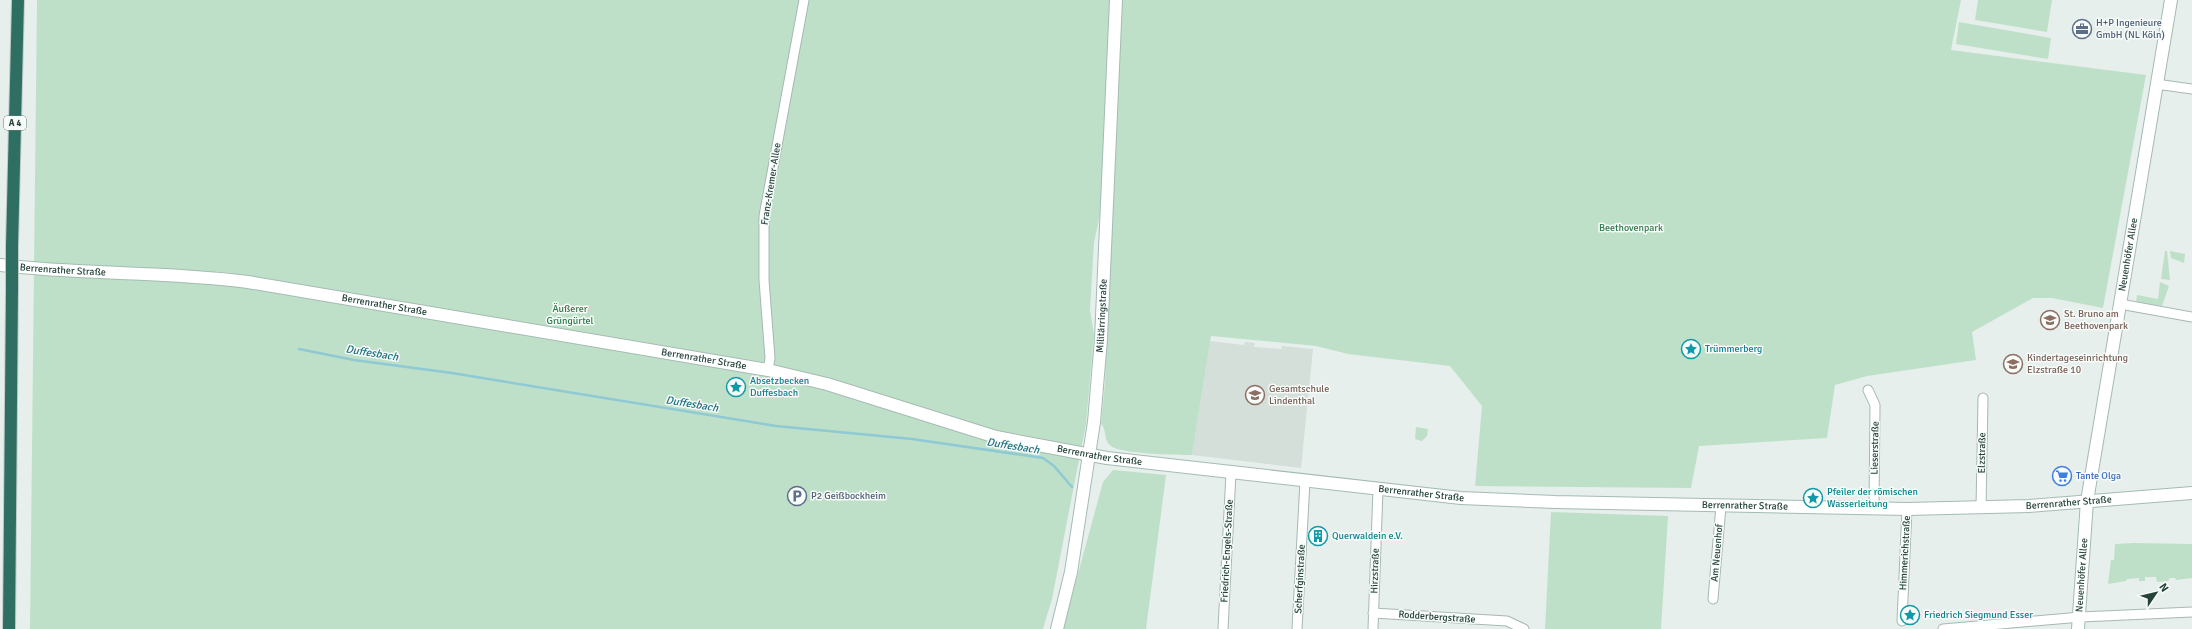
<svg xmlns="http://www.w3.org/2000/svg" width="2192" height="629" viewBox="0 0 2192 629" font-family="Signika,sans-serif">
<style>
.built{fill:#d4dfda}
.green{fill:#bfe0c8}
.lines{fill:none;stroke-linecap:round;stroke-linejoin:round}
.stream{stroke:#8ec9d4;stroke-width:2.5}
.street-casing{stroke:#a8b8b2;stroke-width:11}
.secondary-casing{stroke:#a4bbb3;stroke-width:14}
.highway-casing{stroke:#c2cac8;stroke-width:14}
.street{stroke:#fff;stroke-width:9}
.secondary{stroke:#fff;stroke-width:12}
.highway{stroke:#2f6f62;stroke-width:12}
.highway-bridge-casing{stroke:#c2cac8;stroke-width:14;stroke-linecap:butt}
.highway-bridge{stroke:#2f6f62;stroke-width:12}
.labels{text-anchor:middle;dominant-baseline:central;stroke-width:3;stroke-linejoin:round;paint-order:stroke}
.shield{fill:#f7fbf9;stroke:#637a73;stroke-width:1}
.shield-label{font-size:9px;font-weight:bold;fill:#24423a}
.service-label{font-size:10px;fill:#4e5e75;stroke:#f7fbf9;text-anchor:start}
.street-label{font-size:10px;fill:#24423a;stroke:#f7fbf9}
.park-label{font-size:10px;fill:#2d7a4b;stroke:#f7fbf9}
.education-label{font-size:10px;fill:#785e54;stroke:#f7fbf9;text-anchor:start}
.culture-label{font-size:10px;fill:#0d838f;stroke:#f7fbf9;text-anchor:start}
.shop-label{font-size:10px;fill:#366cbe;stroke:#f7fbf9;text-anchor:start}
.water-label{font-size:11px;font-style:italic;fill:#1c6f80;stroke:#f7fbf9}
</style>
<rect width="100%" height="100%" fill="#e6efeb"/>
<!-- built -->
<polygon class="built" points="1210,341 1244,345 1245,342 1255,343 1254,347 1281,349 1282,346 1313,349 1301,468 1192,455"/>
<!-- green -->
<g class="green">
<polygon points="37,0 1111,0 1101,209 1094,243 1090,310 1094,335 1086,424 1052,599 1043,629 30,629"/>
<path d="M1122 0H1961L1951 50 2146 75 2103 308 2052 298H2033L1972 332 1976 360 1867 376 1835 385 1827 438 1699 446 1691 488 1475 486 1482 406 1450 366 1348 354 1316 346 1211 336 1192 455C1176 455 1121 454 1111 446 1103 440 1107 429 1101 424L1105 383Z"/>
<polygon points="1978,0 2052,0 2047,32 1975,20"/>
<polygon points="1959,22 2051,38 2048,59 1956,44"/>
<polygon points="2165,251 2167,251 2170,280 2161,279"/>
<polygon points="2170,251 2185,254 2184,263 2171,258"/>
<polygon points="2160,282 2169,286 2162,306 2136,302 2137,295 2158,299"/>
<polygon points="1416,427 1428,429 1427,436 1422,441 1415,439"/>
<polygon points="1113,470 1166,475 1146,629 1063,629 1103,482"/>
<polygon points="1551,512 1668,516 1661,629 1545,629"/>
<polygon points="2134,543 2192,544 2192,578 2176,580 2175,578 2170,578 2168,581 2157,582 2156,577 2145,577 2145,581 2139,581 2139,578 2127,579 2126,581 2108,584 2111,560 2114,560 2115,544"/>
</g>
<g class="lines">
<!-- stream -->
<polyline class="stream" points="299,349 354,360 452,373 776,426 912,439 1043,458 1054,466 1072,487"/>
<defs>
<g id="street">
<polyline points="2156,84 2192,89"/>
<polyline points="2120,304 2192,317"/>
<polyline points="768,370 770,358 764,280 764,216 804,0"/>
<polyline points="1868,390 1875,405 1874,508"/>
<polyline points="1981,508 1983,398"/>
<polyline points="1713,599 1721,506"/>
<polyline points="1373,613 1507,621 1524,629"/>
<polyline points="1902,621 1907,509"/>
<polyline points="1223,629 1231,473"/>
<polyline points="1297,629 1305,481"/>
<polyline points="1373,629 1378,489"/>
<polyline points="1943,629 2081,617 2192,612"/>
</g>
<g id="secondary">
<path id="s1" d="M0 265C82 275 165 271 248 282L768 370 827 384 996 437 1107 458 1461 498 1555 502 1907 509 2029 506 2192 493"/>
<path id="s2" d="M1057 629 1071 572 1094 422 1101 339 1116 0"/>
<path id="s3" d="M2078 629 2087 501 2171 0"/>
</g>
<g id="highway">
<polyline points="12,246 18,0"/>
<polyline points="9,629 12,288"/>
</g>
</defs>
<!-- street casing -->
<use href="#street" class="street-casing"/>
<!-- secondary casing -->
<use href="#secondary" class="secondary-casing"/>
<!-- highway casing -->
<use href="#highway" class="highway-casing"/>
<!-- street -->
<use href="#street" class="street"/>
<!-- secondary -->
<use href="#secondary" class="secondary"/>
<!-- highway -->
<use href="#highway" class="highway"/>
<defs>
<polyline id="highway-bridge" points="12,288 12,246"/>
</defs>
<!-- highway-bridge casing -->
<use href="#highway-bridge" class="highway-bridge-casing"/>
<!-- highway-bridge -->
<use href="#highway-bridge" class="highway-bridge"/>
</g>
<!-- icons -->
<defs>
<symbol id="office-ring" viewBox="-11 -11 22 22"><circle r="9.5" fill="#f7fbf9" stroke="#5c6f8a" stroke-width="1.5"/><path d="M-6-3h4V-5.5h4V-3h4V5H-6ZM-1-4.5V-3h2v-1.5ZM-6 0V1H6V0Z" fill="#5c6f8a"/></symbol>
<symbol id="school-ring" viewBox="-11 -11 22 22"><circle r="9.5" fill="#f7fbf9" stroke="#8d6e63" stroke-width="1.5"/><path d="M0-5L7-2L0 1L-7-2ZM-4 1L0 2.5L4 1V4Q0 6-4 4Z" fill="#8d6e63"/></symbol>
<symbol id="sight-ring" viewBox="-11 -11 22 22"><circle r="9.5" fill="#f7fbf9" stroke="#0f9aa8" stroke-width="1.5"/><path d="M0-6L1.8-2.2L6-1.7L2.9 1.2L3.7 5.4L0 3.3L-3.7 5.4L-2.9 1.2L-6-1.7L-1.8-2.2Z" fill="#0f9aa8"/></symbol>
<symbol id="supermarket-ring" viewBox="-11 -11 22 22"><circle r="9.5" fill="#f7fbf9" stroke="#3f7fe0" stroke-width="1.5"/><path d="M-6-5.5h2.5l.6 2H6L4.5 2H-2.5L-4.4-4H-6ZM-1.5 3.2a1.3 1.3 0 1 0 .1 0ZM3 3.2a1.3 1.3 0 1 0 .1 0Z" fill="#3f7fe0"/></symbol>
<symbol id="parking-ring" viewBox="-11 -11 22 22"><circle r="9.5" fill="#f7fbf9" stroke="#5c6f8a" stroke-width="1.5"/><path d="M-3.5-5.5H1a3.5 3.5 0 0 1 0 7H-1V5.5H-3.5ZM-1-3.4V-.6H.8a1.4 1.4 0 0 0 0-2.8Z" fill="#5c6f8a"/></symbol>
<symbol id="building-ring" viewBox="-11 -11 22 22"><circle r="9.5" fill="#f7fbf9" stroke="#0f9aa8" stroke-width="1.5"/><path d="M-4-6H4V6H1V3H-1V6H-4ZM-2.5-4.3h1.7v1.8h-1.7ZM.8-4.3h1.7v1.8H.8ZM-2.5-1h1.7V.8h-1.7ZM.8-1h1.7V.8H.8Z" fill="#0f9aa8"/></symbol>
</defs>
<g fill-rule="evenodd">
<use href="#office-ring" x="2071" y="18" width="22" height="22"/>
<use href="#school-ring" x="2039" y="309" width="22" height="22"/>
<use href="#sight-ring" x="1680" y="338" width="22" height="22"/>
<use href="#school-ring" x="2002" y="353" width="22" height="22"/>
<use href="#sight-ring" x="725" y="376" width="22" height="22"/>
<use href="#school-ring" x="1244" y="384" width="22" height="22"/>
<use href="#supermarket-ring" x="2051" y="465" width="22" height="22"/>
<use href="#parking-ring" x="786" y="485" width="22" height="22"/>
<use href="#sight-ring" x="1802" y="487" width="22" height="22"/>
<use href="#building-ring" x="1307" y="525" width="22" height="22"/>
<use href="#sight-ring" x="1899" y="604" width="22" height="22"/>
</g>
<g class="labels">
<!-- shield labels -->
<rect class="shield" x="4" y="116" width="22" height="14" rx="3"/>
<g class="shield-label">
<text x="15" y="123">A 4</text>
</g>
<!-- service labels -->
<g class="service-label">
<text x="2096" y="23">H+P Ingenieure<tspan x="2096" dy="12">GmbH (NL Köln)</tspan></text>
<text x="811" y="496">P2 Geißbockheim</text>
</g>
<!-- street labels -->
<g class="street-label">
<text transform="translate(771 184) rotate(-81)">Franz-Kremer-Allee</text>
<text stroke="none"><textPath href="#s3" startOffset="378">Neuenhöfer Allee</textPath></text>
<text stroke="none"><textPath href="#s1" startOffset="63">Berrenrather Straße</textPath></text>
<text stroke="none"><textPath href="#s1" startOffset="387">Berrenrather Straße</textPath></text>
<text stroke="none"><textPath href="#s2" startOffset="317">Militärringstraße</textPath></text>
<text stroke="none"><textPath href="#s1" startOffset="711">Berrenrather Straße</textPath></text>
<text transform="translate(1875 448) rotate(-89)">Lieserstraße</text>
<text transform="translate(1982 453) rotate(-89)">Elzstraße</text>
<text stroke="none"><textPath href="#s1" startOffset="1119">Berrenrather Straße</textPath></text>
<text stroke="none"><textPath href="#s1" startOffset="1443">Berrenrather Straße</textPath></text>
<text stroke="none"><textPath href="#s1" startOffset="2091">Berrenrather Straße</textPath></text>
<text stroke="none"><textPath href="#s1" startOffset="1767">Berrenrather Straße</textPath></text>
<text transform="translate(1227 551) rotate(-87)">Friedrich-Engels-Straße</text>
<text transform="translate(1717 553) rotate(-85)">Am Neuenhof</text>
<text transform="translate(1905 553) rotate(-87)">Himmerichstraße</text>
<text transform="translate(1375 571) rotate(-88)">Hirzstraße</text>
<text stroke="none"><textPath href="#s3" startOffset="54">Neuenhöfer Allee</textPath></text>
<text transform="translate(1300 579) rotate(-87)">Scherfginstraße</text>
<text transform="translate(1437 617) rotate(4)">Rodderbergstraße</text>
</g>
<!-- park labels -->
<g class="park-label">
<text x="1631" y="228">Beethovenpark</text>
<text x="570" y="309">Äußerer<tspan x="570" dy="12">Grüngürtel</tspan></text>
</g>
<!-- education labels -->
<g class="education-label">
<text x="2064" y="314">St. Bruno am<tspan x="2064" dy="12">Beethovenpark</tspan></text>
<text x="2027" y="358">Kindertageseinrichtung<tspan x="2027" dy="12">Elzstraße 10</tspan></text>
<text x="1269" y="389">Gesamtschule<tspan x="1269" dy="12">Lindenthal</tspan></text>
</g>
<!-- culture labels -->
<g class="culture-label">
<text x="1705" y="349">Trümmerberg</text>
<text x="750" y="381">Absetzbecken<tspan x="750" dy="12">Duffesbach</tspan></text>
<text x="1827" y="492">Pfeiler der römischen<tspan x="1827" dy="12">Wasserleitung</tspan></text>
<text x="1332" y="536">Querwaldein e.V.</text>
<text x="1924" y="615">Friedrich Siegmund Esser</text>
</g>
<!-- shop labels -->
<g class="shop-label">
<text x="2076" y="476">Tante Olga</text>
</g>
<!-- water labels -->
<g class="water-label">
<text transform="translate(372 353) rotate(9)">Duffesbach</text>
<text transform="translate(692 404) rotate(9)">Duffesbach</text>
<text transform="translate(1013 446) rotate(9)">Duffesbach</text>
</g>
</g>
<!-- north arrow -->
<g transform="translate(2156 593) rotate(55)" stroke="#f7fbf9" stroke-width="3" paint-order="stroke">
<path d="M0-3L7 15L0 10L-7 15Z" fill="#24423a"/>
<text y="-6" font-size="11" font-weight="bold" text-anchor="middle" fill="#24423a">N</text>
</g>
</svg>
